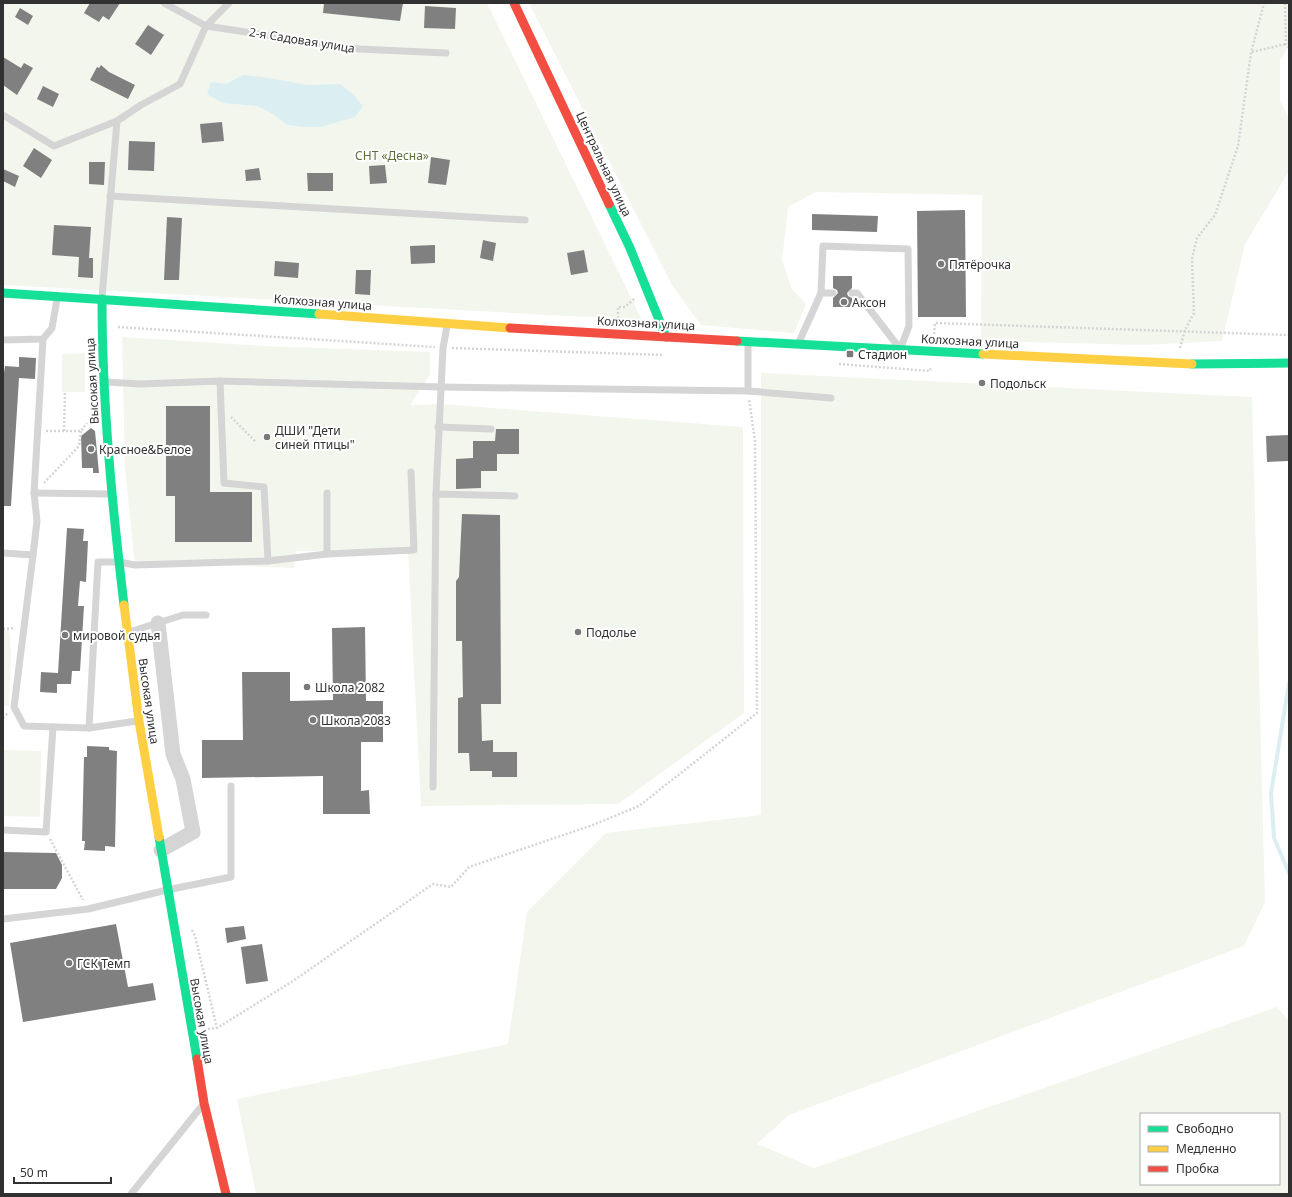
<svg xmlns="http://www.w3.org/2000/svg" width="1292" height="1197" viewBox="0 0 1292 1197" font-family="'Noto Sans',sans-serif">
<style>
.green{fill:#f3f6ed;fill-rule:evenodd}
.water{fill:#dbeff3}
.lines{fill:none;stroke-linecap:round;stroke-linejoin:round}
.stream{stroke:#dbeff3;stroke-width:4}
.building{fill:#808080}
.path{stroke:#d5d5d5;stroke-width:2.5;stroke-dasharray:2 2;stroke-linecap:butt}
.lane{stroke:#d5d5d5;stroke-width:7}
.street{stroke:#d5d5d5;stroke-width:15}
.fast{stroke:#16e098;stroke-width:9}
.slow{stroke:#ffcf43;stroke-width:9}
.jam{stroke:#f24e42;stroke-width:9}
.poi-dot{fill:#797979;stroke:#fff;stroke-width:1.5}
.labels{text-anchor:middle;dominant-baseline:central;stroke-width:4;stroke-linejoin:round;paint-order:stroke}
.street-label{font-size:12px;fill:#313131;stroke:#fff}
.park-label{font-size:12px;fill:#5e6f3c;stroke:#fff}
.poi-label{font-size:12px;fill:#313131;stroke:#fff;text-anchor:start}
</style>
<rect width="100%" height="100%" fill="#fff"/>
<!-- green -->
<g class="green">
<polygon points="3,3 487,3 642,320 3,285"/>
<polygon points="529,3 1289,3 1289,45 1280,61 1280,100 1289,119 1289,171 1245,244 1222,341 1144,345 981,341 982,195 816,192 788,207 782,260 792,289 806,304 794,333 701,325 672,285"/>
<polygon points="122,337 262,346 430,352 430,375 410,405 440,404 743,427 744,713 618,804 421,806 408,551 296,551 294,568 190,564 135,565 125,469"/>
<polygon points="85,353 85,392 62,392 62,354"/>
<path d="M761 373 1252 397 1265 902 1244 946 789 1115 757 1144 814 1168 1277 1007 1289 1021V1194H256L237 1099 508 1044 527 912 606 833 761 815ZM1141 1114H1279V1184H1141Z"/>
<polygon points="3,630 9,630 11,651 9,706 3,706"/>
<polygon points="3,750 41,751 40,817 3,816"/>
</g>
<!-- water -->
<polygon class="water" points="243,75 269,78 307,85 340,84 353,94 363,106 355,117 321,127 306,127 287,125 273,114 257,106 223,103 207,94 211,82 226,84"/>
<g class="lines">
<!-- stream -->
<polyline class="stream" points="1289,683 1271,793 1274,838 1289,873"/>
</g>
<!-- building -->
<g class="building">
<polygon points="90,3 120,3 109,20 103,16 99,22 84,13"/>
<polygon points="324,3 403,3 400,21 323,13"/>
<polygon points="425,6 456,8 455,29 424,28"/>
<polygon points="20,8 33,16 28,25 15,17"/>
<polygon points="148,25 164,35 151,55 135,44"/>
<polygon points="3,57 21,68 24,63 33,68 17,95 3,85"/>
<polygon points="101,65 109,72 135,85 128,99 90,80 97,67 99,68"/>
<polygon points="43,86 59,94 53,107 37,99"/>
<polygon points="222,122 224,141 202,143 200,124"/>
<polygon points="129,141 155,142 154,171 128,170"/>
<polygon points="34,148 52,160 41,178 23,166"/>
<polygon points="431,157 450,160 446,185 428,183"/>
<polygon points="89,162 105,162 104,185 89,184"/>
<polygon points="385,165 387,183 370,184 369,166"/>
<polygon points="259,168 261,180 246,181 245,170"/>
<polygon points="3,169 19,176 15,187 3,181"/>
<polygon points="307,173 333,173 333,191 308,191"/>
<polygon points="965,210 966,317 918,317 917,211"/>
<polygon points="812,214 878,216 877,232 812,230"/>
<polygon points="167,217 182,218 179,280 164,280"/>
<polygon points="54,225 91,227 89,258 93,258 93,278 78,277 79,257 52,255"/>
<polygon points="483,240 496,243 493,261 480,258"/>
<polygon points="435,245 435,263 411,264 410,246"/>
<polygon points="584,250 588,272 571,275 567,253"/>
<polygon points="275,261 299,263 298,278 274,276"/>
<polygon points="356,270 371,270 370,295 355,294"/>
<polygon points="833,276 852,276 852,288 847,293 848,296 852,298 852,307 833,307 833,298 838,293 837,290 833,288"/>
<polygon points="19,357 36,358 35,379 19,378 11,506 3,506 3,380 5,366 19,367"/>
<polygon points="166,406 210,406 210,492 252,492 252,542 175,542 175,496 166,496"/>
<polygon points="91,428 95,431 99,473 93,473 93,468 82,468 81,436"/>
<polygon points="496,429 519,429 519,454 497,454 497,471 481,471 481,488 456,489 456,459 473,458 473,441 495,441"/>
<polygon points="1289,435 1289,461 1267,462 1266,436"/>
<polygon points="462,514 500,515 501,704 481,704 482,741 493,740 493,752 517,752 517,777 492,777 492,771 470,771 469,753 458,753 458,698 463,697 462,641 456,641 456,581 459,577"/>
<polygon points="67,528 84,529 83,541 88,541 86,582 80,581 78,606 84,606 80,671 72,671 71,684 57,684 57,693 40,692 41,672 58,673"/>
<polygon points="365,627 366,701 383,701 383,742 361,742 361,791 369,790 370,814 323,814 323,776 202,778 202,740 243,740 242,672 290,672 290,701 333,700 332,628"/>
<polygon points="87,746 109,747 109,750 117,751 115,847 105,846 105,851 84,850 85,841 82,841 84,757 87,757"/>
<polygon points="3,852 56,853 62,865 62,878 56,889 3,889"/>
<polygon points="116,924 128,987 153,983 156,1000 23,1022 10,943"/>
<polygon points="244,926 246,939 227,943 225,928"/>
<polygon points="262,944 268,981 246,984 241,947"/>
</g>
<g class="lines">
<!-- path -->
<g class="path">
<polyline points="1285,3 1286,44 1289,48"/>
<polyline points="1252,52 1286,44"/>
<polyline points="618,318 618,307 625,307 634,299"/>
<polyline points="118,327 435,347"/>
<polyline points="934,334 935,323 1289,335"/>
<polyline points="452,348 664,355"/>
<polyline points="1180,348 1185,330 1194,313 1192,259 1197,238 1215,215 1238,146 1251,53 1264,3"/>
<polyline points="839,364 930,371 931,367"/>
<polyline points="231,417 256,442"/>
<polyline points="46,431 81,431 87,423"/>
<polyline points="64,431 65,392"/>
<polyline points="44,483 79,446 81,431"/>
<polyline points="3,629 15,628"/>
<polyline points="3,718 8,713"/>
<polyline points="50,839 83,900"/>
<polyline points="192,930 195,936 217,1028"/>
<polyline points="208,1029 217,1028 293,981 433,884 451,887 469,867 590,826 639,806 757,713 755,441 749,399"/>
</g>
<!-- lane -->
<g class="lane">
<polyline points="164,3 206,26 359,49 446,53"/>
<polyline points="3,115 54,146 117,121"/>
<polyline points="110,196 525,220"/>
<polyline points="821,293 823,246 908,249 909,326 901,347"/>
<polyline points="852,293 857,293 898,346"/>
<polyline points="102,297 117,121 141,105 180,84 206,26 229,3"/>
<polyline points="3,340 43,339 52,328 57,299"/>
<polyline points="799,342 821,293 833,293"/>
<polyline points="748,343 748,391"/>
<polyline points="220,381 441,387 748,391 831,398"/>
<polyline points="105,382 140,384 220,381 224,483 264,487 268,561"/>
<polyline points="438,427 491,429"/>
<polyline points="34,493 111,494"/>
<polyline points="327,493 327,554"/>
<polyline points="436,494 515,496"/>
<polyline points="3,553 33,555 14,707 24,726 89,728 98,562 119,562 135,565 268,561 327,554 414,550 411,472"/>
<polyline points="33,555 37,521 34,493 43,339"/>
<polyline points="129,632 183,615 206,615"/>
<polyline points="89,728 137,721"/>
<polyline points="433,787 436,494 443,348 447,326"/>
<polyline points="3,830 46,832 53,727"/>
<polyline points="3,919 88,909 167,890 231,877 231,786"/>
<polyline points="131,1194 201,1107"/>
</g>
<!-- street -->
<polyline class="street" points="158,623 173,754 183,779 193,832 161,850"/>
<!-- fast -->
<g class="fast">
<polyline points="609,204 630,248 666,337"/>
<polyline points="3,293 319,314"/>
<path d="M102 299C102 401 112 504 124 605"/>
<polyline points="737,341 983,354"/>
<polyline points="1192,364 1289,363"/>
<polyline points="159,837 197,1059"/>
</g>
<!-- slow -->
<g class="slow">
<polyline points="319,314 510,328"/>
<polyline points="983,354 1192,364"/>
<polyline points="124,605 139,721 159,837"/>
</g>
<!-- jam -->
<g class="jam">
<polyline points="514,3 609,204"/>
<polyline points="510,328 737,341"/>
<polyline points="197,1059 204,1103 226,1194"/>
</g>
</g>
<!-- markers -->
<g class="poi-dot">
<circle cx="941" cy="264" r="4"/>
<circle cx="844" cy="302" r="4"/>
<rect x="846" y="350" width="8" height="8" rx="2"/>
<circle cx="982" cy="383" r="4"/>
<circle cx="267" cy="437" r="4"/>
<circle cx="91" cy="449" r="4"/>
<circle cx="578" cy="632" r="4"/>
<circle cx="65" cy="635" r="4"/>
<circle cx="307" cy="687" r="4"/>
<circle cx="313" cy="720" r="4"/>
<circle cx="69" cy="963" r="4"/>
</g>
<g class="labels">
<!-- street labels -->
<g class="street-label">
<text transform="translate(302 40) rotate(9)">2-я Садовая улица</text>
<text transform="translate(604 164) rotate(65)">Центральная улица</text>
<text transform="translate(323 302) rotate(4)">Колхозная улица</text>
<text transform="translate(646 323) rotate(3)">Колхозная улица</text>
<text transform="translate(970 341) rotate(3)">Колхозная улица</text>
<text transform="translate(92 381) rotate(-93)">Высокая улица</text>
<text transform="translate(149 701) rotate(82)">Высокая улица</text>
<text transform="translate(202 1021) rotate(80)">Высокая улица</text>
</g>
<!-- park labels -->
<g class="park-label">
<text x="392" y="155">СНТ «Десна»</text>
</g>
<!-- poi labels -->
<g class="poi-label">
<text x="949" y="264">Пятёрочка</text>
<text x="852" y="302">Аксон</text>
<text x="858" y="354">Стадион</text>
<text x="990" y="383">Подольск</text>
<text x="275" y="430">ДШИ "Дети<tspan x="275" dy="14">синей птицы"</tspan></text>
<text x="99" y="449">Красное&amp;Белое</text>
<text x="586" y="632">Подолье</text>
<text x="73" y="635">мировой судья</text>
<text x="315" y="687">Школа 2082</text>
<text x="321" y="720">Школа 2083</text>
<text x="77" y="963">ГСК Темп</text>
</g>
</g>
<!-- border -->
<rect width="1292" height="1197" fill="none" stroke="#313131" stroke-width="8"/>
<!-- legend -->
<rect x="1140" y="1113" width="140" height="72" fill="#ffffff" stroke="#adadad"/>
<rect x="1148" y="1126" width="20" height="6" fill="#16e098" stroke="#adadad"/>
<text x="1176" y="1133" font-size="12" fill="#313131">Свободно</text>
<rect x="1148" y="1146" width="20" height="6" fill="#ffcf43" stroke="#adadad"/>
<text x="1176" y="1153" font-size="12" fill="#313131">Медленно</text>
<rect x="1148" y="1166" width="20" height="6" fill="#f24e42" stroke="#adadad"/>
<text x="1176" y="1173" font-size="12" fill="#313131">Пробка</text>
<!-- scale -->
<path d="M14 1177v6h97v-6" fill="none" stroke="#313131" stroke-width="2"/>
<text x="20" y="1177" font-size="12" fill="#313131" stroke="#ffffff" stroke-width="3" paint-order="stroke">50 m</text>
</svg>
